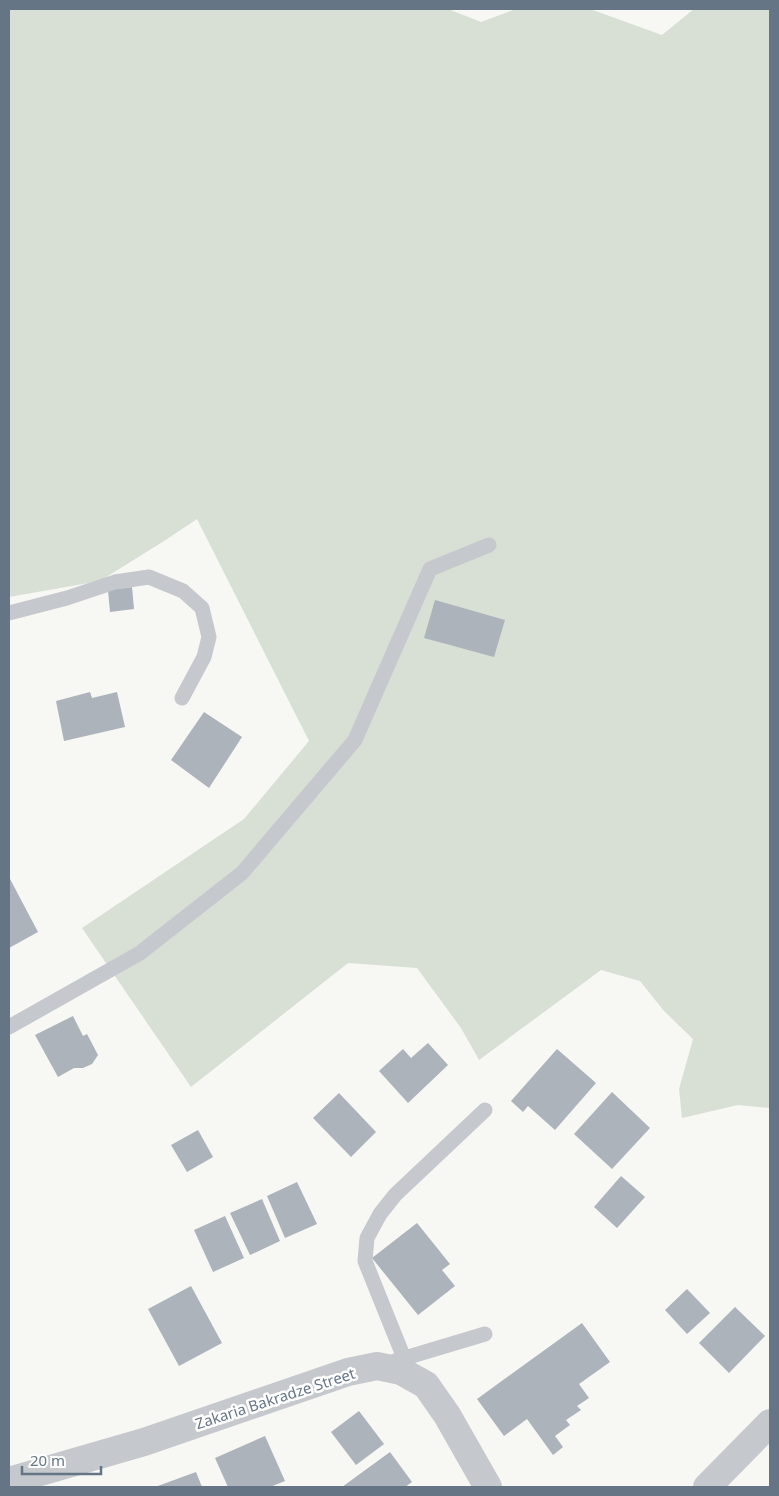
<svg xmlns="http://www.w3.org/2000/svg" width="779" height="1496" viewBox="0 0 779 1496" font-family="'Noto Sans',sans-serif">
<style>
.green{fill:#d8dfd5}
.building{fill:#acb3ba}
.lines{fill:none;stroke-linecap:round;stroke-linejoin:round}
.lane{stroke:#c5c8cc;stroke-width:15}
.street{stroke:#c5c8cc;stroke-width:28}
.labels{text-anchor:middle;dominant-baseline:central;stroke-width:5;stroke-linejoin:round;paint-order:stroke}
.street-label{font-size:15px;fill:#667586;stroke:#fff}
</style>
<rect width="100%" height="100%" fill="#f7f7f4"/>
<!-- green -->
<polygon class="green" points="9,9 448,9 481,22 516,9 590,9 662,35 694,9 770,9 770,1108 738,1105 682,1118 679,1089 693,1039 664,1011 640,981 601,970 479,1060 461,1028 417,968 348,963 191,1087 82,928 244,819 309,741 197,519 164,541 100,581 9,597"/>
<!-- building -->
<g class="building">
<polygon points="132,587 134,609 110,612 108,590"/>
<polygon points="435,600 505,620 494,657 424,638"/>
<polygon points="90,692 92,698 117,692 125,727 64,741 56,701"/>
<polygon points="204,712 242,737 209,788 171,760"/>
<polygon points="9,877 38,932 9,948"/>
<polygon points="73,1016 83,1036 87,1034 98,1055 92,1064 83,1068 74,1068 58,1077 35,1035"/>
<polygon points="428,1043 448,1065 408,1103 379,1071 403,1049 411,1058"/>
<polygon points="557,1049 596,1083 555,1130 528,1106 523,1112 511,1101"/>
<polygon points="612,1092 650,1128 612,1169 574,1134"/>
<polygon points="339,1093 376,1132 351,1157 313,1118"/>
<polygon points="198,1130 213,1157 187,1172 171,1145"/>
<polygon points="621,1176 645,1197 617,1228 594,1207"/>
<polygon points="297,1182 317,1224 285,1238 267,1196"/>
<polygon points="262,1199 280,1241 250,1255 230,1213"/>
<polygon points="225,1216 244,1258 213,1272 194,1230"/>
<polygon points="417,1223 450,1264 442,1270 455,1286 418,1315 372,1258"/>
<polygon points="191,1286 222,1343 179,1366 148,1309"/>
<polygon points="687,1289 710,1313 687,1334 665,1310"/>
<polygon points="735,1307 765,1336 729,1373 699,1343"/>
<polygon points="582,1323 610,1362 579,1384 589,1398 577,1406 581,1410 566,1420 570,1425 555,1436 563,1447 553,1455 527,1419 504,1436 477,1399"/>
<polygon points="359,1411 384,1444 356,1465 331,1432"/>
<polygon points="265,1436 285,1481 270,1487 228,1487 215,1458"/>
<polygon points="390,1452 412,1482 405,1487 342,1487"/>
<polygon points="196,1472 202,1487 155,1487"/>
</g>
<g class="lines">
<!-- lane -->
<g class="lane">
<polyline points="9,613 67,598 115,582 149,577 183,591 202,608 209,637 204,657 182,698"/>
<polyline points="9,1027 140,953 242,873 355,740 430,569 489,545"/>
<polyline points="404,1358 365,1261 367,1238 380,1214 395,1195 485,1110"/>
<polyline points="395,1361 485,1334"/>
</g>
<!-- street -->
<g class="street">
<polyline points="9,1481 144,1442 348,1372 377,1366 401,1371 426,1385 447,1415 488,1487"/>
<polyline points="707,1487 770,1423"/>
</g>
</g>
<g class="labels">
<!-- street labels -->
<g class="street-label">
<text transform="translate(275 1398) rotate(-18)">Zakaria Bakradze Street</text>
</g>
</g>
<!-- border -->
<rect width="779" height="1496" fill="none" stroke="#667586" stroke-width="20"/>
<!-- scale -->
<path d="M22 1466v8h79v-8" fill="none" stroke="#667586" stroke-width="2.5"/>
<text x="30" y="1466" font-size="15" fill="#667586" stroke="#ffffff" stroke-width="4" paint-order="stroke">20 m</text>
</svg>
